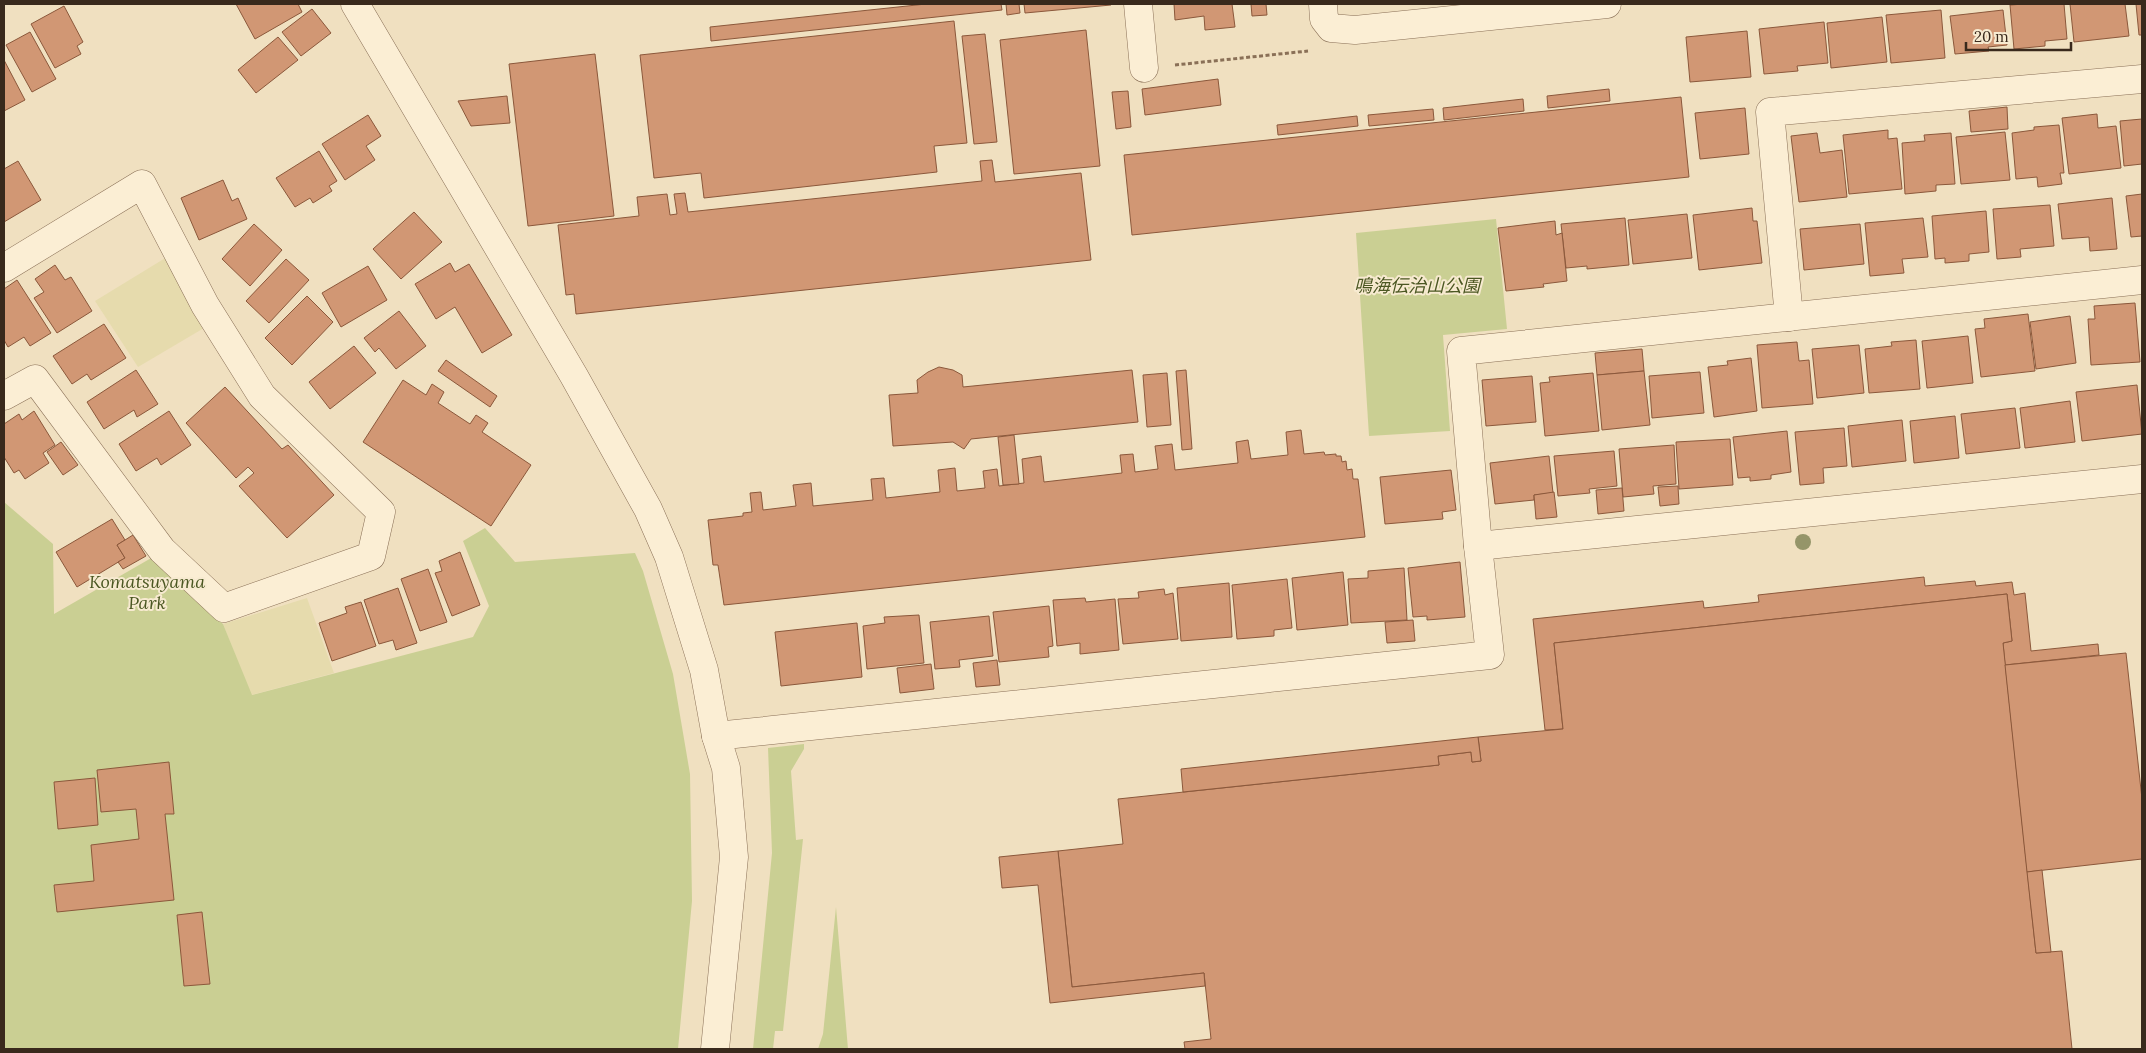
<svg xmlns="http://www.w3.org/2000/svg" width="2146" height="1053" viewBox="0 0 2146 1053" font-family="Lora,'Noto Sans JP',serif">
<style>
.farmland{fill:#e6dbad}
.green{fill:#cacf93}
.building{fill:#d19774;stroke:#8b583b}
.lines{fill:none;stroke-linecap:round;stroke-linejoin:round}
.minor-casing{stroke:#8a7057;stroke-width:29}
.path{stroke:#8a7057;stroke-width:3;stroke-dasharray:4 2.5;stroke-linecap:butt}
.minor{stroke:#fbeed4;stroke-width:28}
.tree{fill:#959569}
.labels{text-anchor:middle;dominant-baseline:central;stroke-width:4;stroke-linejoin:round;paint-order:stroke}
.park-label{font-size:18px;font-style:italic;fill:#4b5722;stroke:#f7ead0}
</style>
<rect width="100%" height="100%" fill="#f0e0c0"/>
<!-- farmland -->
<g class="farmland">
<polygon points="167,257 204,328 138,367 95,301"/>
<polygon points="307,598 334,673 251,695 223,624"/>
</g>
<!-- green -->
<g class="green">
<polygon points="1496,219 1507,329 1443,335 1450,431 1369,436 1356,233"/>
<polygon points="4,502 53,544 54,614 153,557 223,624 252,695 473,637 489,606 463,541 485,528 515,562 635,553 643,571 673,674 690,774 692,901 678,1049 4,1049"/>
<polygon points="804,744 804,749 791,771 796,840 803,839 783,1031 775,1031 773,1049 753,1049 772,853 768,748"/>
<polygon points="836,907 848,1049 818,1049 823,1034"/>
</g>
<!-- building -->
<g class="building">
<polygon points="236,4 298,4 302,12 255,39"/>
<polygon points="926,4 1001,4 1002,10 711,41 710,27"/>
<polygon points="1006,4 1019,4 1020,13 1007,15"/>
<polygon points="1024,4 1111,4 1111,5 1025,13"/>
<polygon points="1174,4 1232,4 1235,27 1205,30 1204,16 1175,20"/>
<polygon points="1251,4 1266,4 1267,15 1252,16"/>
<polygon points="2024,4 2064,4 2067,39 2045,41 2045,46 2014,49 2010,5"/>
<polygon points="2070,4 2125,4 2129,36 2074,42"/>
<polygon points="2136,4 2142,4 2142,35 2139,35"/>
<polygon points="64,6 83,42 77,46 81,54 55,68 31,24"/>
<polygon points="312,9 331,33 301,56 282,32"/>
<polygon points="1941,10 1945,58 1891,63 1886,15"/>
<polygon points="2003,10 2007,45 1988,47 1989,51 1955,54 1950,16"/>
<polygon points="1882,17 1887,62 1831,68 1827,23"/>
<polygon points="954,21 967,143 934,146 937,172 704,198 701,173 654,178 640,55"/>
<polygon points="1824,22 1828,63 1797,66 1798,71 1764,74 1759,29"/>
<polygon points="1086,30 1100,166 1014,174 1000,40"/>
<polygon points="1747,31 1751,77 1690,82 1686,37"/>
<polygon points="30,32 56,79 32,92 6,45"/>
<polygon points="985,34 997,142 974,144 962,36"/>
<polygon points="278,37 298,60 256,93 238,70"/>
<polygon points="595,54 614,216 528,226 509,64"/>
<polygon points="4,60 25,100 4,111"/>
<polygon points="1218,79 1221,105 1145,115 1142,89"/>
<polygon points="1609,89 1610,101 1548,108 1547,96"/>
<polygon points="1128,91 1131,127 1116,129 1112,92"/>
<polygon points="507,96 510,123 471,126 458,101"/>
<polygon points="1681,97 1689,177 1132,235 1124,155"/>
<polygon points="1523,99 1524,111 1444,120 1443,108"/>
<polygon points="2007,107 2008,129 1971,132 1969,111"/>
<polygon points="1745,108 1749,154 1700,159 1695,113"/>
<polygon points="1433,109 1434,120 1369,126 1368,115"/>
<polygon points="2097,114 2098,128 2116,126 2121,168 2069,174 2062,118"/>
<polygon points="368,115 381,136 366,146 375,160 345,180 322,144"/>
<polygon points="1357,116 1358,126 1278,135 1277,125"/>
<polygon points="2142,119 2142,164 2124,166 2120,121"/>
<polygon points="2059,125 2064,173 2060,173 2062,184 2038,187 2037,177 2016,179 2012,133 2034,130 2034,127"/>
<polygon points="1888,130 1888,139 1897,138 1902,189 1849,194 1843,135"/>
<polygon points="2005,132 2010,180 1961,184 1956,137"/>
<polygon points="1817,133 1820,153 1842,150 1847,197 1799,202 1791,136"/>
<polygon points="1951,133 1955,184 1936,185 1936,191 1905,194 1902,143 1925,141 1924,135"/>
<polygon points="319,151 337,181 329,186 332,191 313,203 310,198 295,207 276,178"/>
<polygon points="992,160 995,182 1081,173 1091,260 576,314 574,294 566,295 558,225 639,216 637,197 667,194 670,215 677,214 674,194 685,193 688,212 982,181 980,161"/>
<polygon points="18,161 41,200 4,222 4,169"/>
<polygon points="223,180 232,201 238,198 247,219 199,240 181,198"/>
<polygon points="2142,194 2142,236 2131,237 2126,196"/>
<polygon points="2112,198 2117,249 2090,251 2089,237 2062,239 2058,204"/>
<polygon points="2050,205 2054,246 2020,249 2021,257 1997,259 1993,209"/>
<polygon points="1752,208 1753,221 1757,221 1762,263 1699,270 1693,215"/>
<polygon points="1986,211 1989,252 1969,254 1969,261 1945,263 1945,258 1935,259 1932,216"/>
<polygon points="414,212 442,242 401,279 373,249"/>
<polygon points="1687,214 1692,258 1633,264 1628,220"/>
<polygon points="1625,218 1629,265 1587,269 1587,266 1566,268 1561,224"/>
<polygon points="1923,218 1928,257 1902,259 1904,273 1870,276 1865,223"/>
<polygon points="1555,221 1556,235 1562,233 1567,281 1543,284 1544,287 1506,291 1498,228"/>
<polygon points="254,224 282,250 250,286 222,259"/>
<polygon points="1860,224 1864,264 1804,270 1800,229"/>
<polygon points="286,259 309,280 269,323 246,301"/>
<polygon points="450,263 455,272 469,264 512,335 482,353 455,307 436,319 415,284"/>
<polygon points="55,265 65,280 71,277 92,311 57,333 34,298 44,292 35,279"/>
<polygon points="368,266 387,300 341,327 322,293"/>
<polygon points="17,280 51,333 30,346 24,337 8,347 4,340 4,289"/>
<polygon points="307,296 333,322 292,365 265,338"/>
<polygon points="2135,303 2140,362 2091,365 2088,319 2095,319 2094,306"/>
<polygon points="399,311 426,346 396,369 379,348 375,352 364,338"/>
<polygon points="2028,314 2035,371 1981,377 1975,329 1985,328 1984,319"/>
<polygon points="2070,316 2076,363 2036,369 2030,322"/>
<polygon points="104,324 126,358 91,380 87,374 72,384 53,356"/>
<polygon points="1968,336 1973,383 1927,388 1922,341"/>
<polygon points="1916,340 1920,389 1869,393 1865,349 1892,346 1891,342"/>
<polygon points="1797,342 1799,361 1809,360 1813,404 1762,408 1757,345"/>
<polygon points="1859,345 1864,393 1817,398 1812,349"/>
<polygon points="354,346 376,373 330,409 309,382"/>
<polygon points="1642,349 1644,371 1597,375 1595,353"/>
<polygon points="1751,358 1757,411 1714,417 1708,367 1728,365 1727,361"/>
<polygon points="446,360 497,396 490,407 438,371"/>
<polygon points="939,367 953,370 962,375 963,387 1132,370 1138,422 971,439 964,449 953,442 893,446 889,395 918,393 917,380 928,372"/>
<polygon points="136,370 158,404 137,417 134,410 104,429 87,402"/>
<polygon points="1186,370 1192,449 1182,450 1176,371"/>
<polygon points="1644,371 1650,425 1602,430 1597,375"/>
<polygon points="1700,372 1704,413 1652,418 1649,376"/>
<polygon points="1167,373 1171,425 1147,427 1143,375"/>
<polygon points="1593,373 1599,431 1545,436 1540,383 1550,382 1549,377"/>
<polygon points="1532,376 1536,422 1486,426 1482,380"/>
<polygon points="403,380 426,395 432,384 444,392 438,403 470,424 476,415 488,423 482,432 531,465 491,526 363,442"/>
<polygon points="2137,385 2142,434 2082,441 2076,392"/>
<polygon points="225,387 282,449 288,445 334,495 287,538 239,486 254,473 248,467 236,478 186,423"/>
<polygon points="2070,401 2075,442 2025,448 2020,408"/>
<polygon points="2015,408 2020,448 1966,454 1961,414"/>
<polygon points="34,411 55,445 43,453 49,463 25,479 19,470 14,473 4,457 4,424 19,414 22,420"/>
<polygon points="169,411 191,445 161,465 157,458 136,471 119,444"/>
<polygon points="1955,416 1959,458 1914,463 1910,421"/>
<polygon points="1902,420 1906,461 1852,467 1848,426"/>
<polygon points="1844,428 1847,466 1823,468 1824,483 1800,485 1795,432"/>
<polygon points="1301,430 1304,454 1324,452 1325,455 1336,454 1336,456 1341,456 1342,462 1346,461 1347,470 1352,469 1353,479 1358,479 1365,537 724,605 718,565 713,565 708,520 743,516 743,513 752,512 750,493 761,492 763,510 796,506 793,485 811,483 813,506 873,500 871,479 884,478 886,498 940,492 938,470 955,468 957,491 985,488 983,471 997,469 999,486 1024,483 1022,459 1041,456 1044,482 1122,473 1120,455 1133,454 1135,472 1158,469 1155,446 1172,444 1175,470 1238,463 1236,442 1248,440 1251,459 1288,455 1286,432"/>
<polygon points="1787,431 1791,472 1771,475 1771,479 1750,481 1750,477 1738,478 1733,437"/>
<polygon points="1014,435 1019,484 1003,485 998,437"/>
<polygon points="1730,439 1733,485 1679,489 1676,442"/>
<polygon points="61,442 78,465 63,475 47,452"/>
<polygon points="1674,445 1676,484 1653,486 1654,494 1623,497 1619,449"/>
<polygon points="1614,451 1617,486 1589,489 1590,493 1558,496 1554,456"/>
<polygon points="1549,456 1553,493 1534,495 1534,500 1495,504 1490,463"/>
<polygon points="1451,470 1456,510 1442,512 1443,519 1385,524 1380,477"/>
<polygon points="1678,486 1679,504 1660,506 1658,487"/>
<polygon points="1622,488 1624,511 1598,514 1596,490"/>
<polygon points="1554,492 1557,517 1536,519 1534,495"/>
<polygon points="112,519 125,540 117,545 125,558 77,587 56,552"/>
<polygon points="133,535 146,556 123,569 118,562 125,558 117,545"/>
<polygon points="460,552 480,605 452,616 435,573 442,571 439,561"/>
<polygon points="1460,562 1465,617 1427,620 1427,616 1413,617 1408,568"/>
<polygon points="1404,568 1407,620 1351,623 1348,579 1368,578 1368,571"/>
<polygon points="428,569 447,622 420,631 401,579"/>
<polygon points="1343,572 1348,625 1297,630 1292,578"/>
<polygon points="1924,577 1925,586 1975,581 1976,586 2012,582 2014,595 2025,593 2031,651 2098,644 2099,655 2005,665 2003,643 2012,641 2007,594 1554,643 1563,729 1545,730 1533,619 1703,601 1704,608 1759,602 1758,595"/>
<polygon points="1287,579 1292,628 1274,630 1274,636 1237,639 1232,585"/>
<polygon points="1229,583 1232,637 1181,641 1177,588"/>
<polygon points="398,588 417,643 396,650 393,640 379,644 364,600"/>
<polygon points="1164,589 1165,595 1173,593 1178,639 1123,644 1118,599 1139,598 1138,592"/>
<polygon points="2007,594 2012,641 2003,643 2036,953 2062,951 2072,1049 1185,1049 1184,1042 1211,1039 1204,973 1072,987 1058,851 1123,844 1118,799 1439,765 1438,756 1471,752 1472,762 1481,761 1478,737 1563,729 1554,643"/>
<polygon points="1085,598 1086,602 1115,599 1119,650 1080,654 1080,643 1057,646 1053,600"/>
<polygon points="361,602 376,646 332,661 319,623 347,613 345,607"/>
<polygon points="1049,606 1053,646 1048,647 1049,657 999,662 993,612"/>
<polygon points="919,615 924,663 867,669 863,626 885,623 884,617"/>
<polygon points="989,616 993,656 959,660 960,667 935,669 930,622"/>
<polygon points="1413,620 1415,641 1387,643 1385,622"/>
<polygon points="857,623 862,677 781,686 775,632"/>
<polygon points="2126,653 2142,799 2142,859 2027,872 2005,665"/>
<polygon points="997,660 1000,685 976,687 973,663"/>
<polygon points="931,664 934,689 900,693 897,668"/>
<polygon points="1478,737 1481,761 1472,762 1471,752 1438,756 1439,765 1183,792 1181,769"/>
<polygon points="169,762 174,814 165,814 174,900 57,912 54,885 94,881 91,845 139,839 136,809 101,812 97,770"/>
<polygon points="95,778 98,825 58,829 54,782"/>
<polygon points="1058,851 1072,987 1204,973 1205,986 1050,1003 1038,885 1002,888 999,857"/>
<polygon points="2042,870 2051,952 2036,953 2027,872"/>
<polygon points="202,912 210,984 184,986 177,915"/>
</g>
<g class="lines">
<defs>
<g id="minor">
<polyline points="355,4 574,376 648,509 669,557 704,670 716,736 726,768 734,857 715,1049"/>
<polyline points="1138,4 1144,68"/>
<polyline points="1323,4 1324,19 1331,28 1355,30 1607,4"/>
<polyline points="4,268 142,184 205,305 262,396 381,512 371,556 224,608 162,550 35,379 4,396"/>
<polyline points="1789,317 1770,112 2142,79"/>
<polyline points="1478,546 2142,479"/>
<polyline points="716,736 1490,655 1478,546 1461,351 2142,280"/>
</g>
</defs>
<!-- minor casing -->
<use href="#minor" class="minor-casing"/>
<!-- path -->
<polyline class="path" points="1175,65 1308,51"/>
<!-- minor -->
<use href="#minor" class="minor"/>
</g>
<!-- trees -->
<circle class="tree" cx="1803" cy="542" r="8"/>
<g class="labels">
<!-- park labels -->
<g class="park-label">
<text x="1417" y="285">鳴海伝治山公園</text>
<text x="147" y="581">Komatsuyama<tspan x="147" dy="21">Park</tspan></text>
</g>
</g>
<!-- border -->
<rect width="2146" height="1053" fill="none" stroke="#39291c" stroke-width="10"/>
<!-- scale -->
<path d="M1966 42v8h105v-8" fill="none" stroke="#39291c" stroke-width="2.5"/>
<text x="1974" y="42" font-size="15" fill="#39291c" stroke="#f7ead0" stroke-width="4" paint-order="stroke">20 m</text>
</svg>
